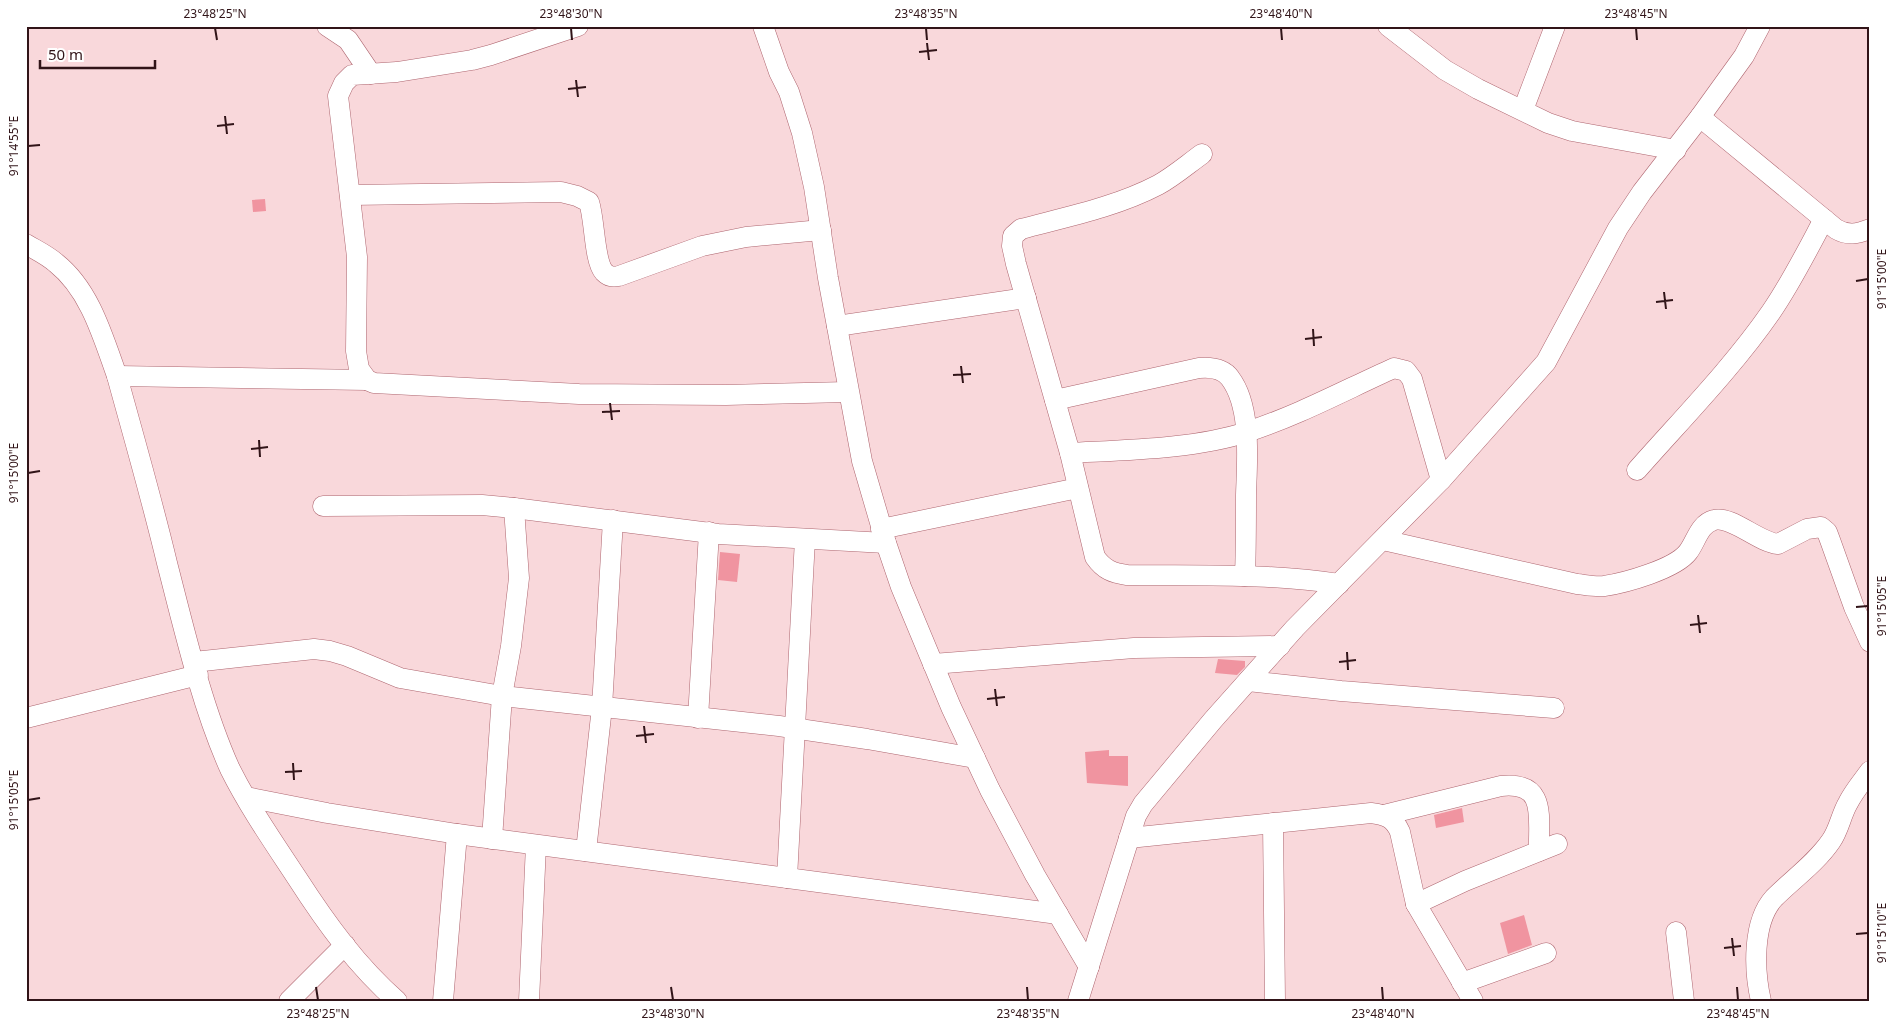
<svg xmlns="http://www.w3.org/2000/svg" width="1896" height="1027" viewBox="0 0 1896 1027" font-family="'Noto Sans',sans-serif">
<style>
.building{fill:#f094a0}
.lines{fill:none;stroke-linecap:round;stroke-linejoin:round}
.minor-casing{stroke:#ae656f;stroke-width:21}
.minor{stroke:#fff;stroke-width:20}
.ticks{fill:none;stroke:#311418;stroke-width:2}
.neatline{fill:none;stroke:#311418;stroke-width:2}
.ticks-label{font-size:12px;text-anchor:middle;fill:#311418}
</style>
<rect width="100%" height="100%" fill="#f9d8db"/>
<!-- building -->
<g class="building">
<polygon points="265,199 266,211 253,212 252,200"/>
<polygon points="720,552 740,554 737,582 718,580"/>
<polygon points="1218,659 1245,661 1245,667 1237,675 1215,673"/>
<polygon points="1109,750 1109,756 1128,756 1128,786 1087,783 1085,752"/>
<polygon points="1462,808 1464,822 1436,828 1434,815"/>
<polygon points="1524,915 1532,945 1508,954 1500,923"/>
</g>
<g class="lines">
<defs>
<g id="minor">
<polyline points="327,26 348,40 371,74"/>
<polyline points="578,26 491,55 472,60 397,72 352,75 344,83 338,96 357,257 356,351 359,369 367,380 374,383 579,394 726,395 848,392"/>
<polyline points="763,26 779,72 789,92 802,133 814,187 828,278 862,461 886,543 901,587 951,707 990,790 1035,875 1089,967"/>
<polyline points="1388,26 1445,70 1478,89 1548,123 1572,131 1676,150"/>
<polyline points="1523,110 1555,26"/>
<path d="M1700 117 1836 229C1848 236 1857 234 1870 229"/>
<path d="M1202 154C1188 164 1173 177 1158 185 1116 207 1066 217 1021 229L1013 236 1012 246 1016 264 1070 453 1095 557C1104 570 1113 573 1127 575 1198 576 1269 573 1339 584"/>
<path d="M350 195 561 192 577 196 589 202C595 220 594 261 604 272 609 277 613 277 619 276L702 246 746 237 821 230"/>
<path d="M26 244C36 250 47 255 56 263 90 290 103 337 117 376 134 438 152 500 167 563 184 629 202 707 230 769 249 807 274 843 297 878 326 923 357 966 397 1001"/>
<polyline points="837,326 1026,298"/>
<polyline points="117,376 367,380"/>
<path d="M1055 400 1199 368C1211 367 1223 368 1230 378 1252 407 1247 461 1246 495 1246 522 1246 549 1245 576"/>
<path d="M1070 453C1125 450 1195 449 1247 432 1299 415 1345 390 1394 368L1406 371 1412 379 1441 480"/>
<path d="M1637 470C1681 420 1733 367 1771 312 1791 283 1807 251 1824 219"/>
<polyline points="323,506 482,505 514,508 718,534 886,543"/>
<polyline points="881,529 1078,488"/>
<path d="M1383 540 1577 584C1586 585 1595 587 1604 586 1625 583 1675 569 1688 552 1696 542 1699 524 1714 520 1731 515 1758 542 1778 544L1807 529 1821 527 1827 532 1830 540 1854 607 1870 642"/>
<polyline points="194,662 314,649 330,651 347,656 400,678 502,696 779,726 867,739 975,758"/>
<polyline points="933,664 1134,648 1280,646"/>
<polyline points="1248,681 1341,691 1554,708"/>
<polyline points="26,718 198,675"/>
<polyline points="698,718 709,532"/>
<polyline points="246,797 327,813 457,834 1058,914"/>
<path d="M1384 815 1501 786C1548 781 1538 818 1539 851"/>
<polyline points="1273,823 1275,1001"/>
<path d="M1129 838 1371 813C1386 815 1394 818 1400 832L1416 904 1473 1001"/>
<polyline points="492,839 502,696 511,646 519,578 514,508"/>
<polyline points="586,851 602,707 613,520"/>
<polyline points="787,878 805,539"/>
<polyline points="1416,904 1465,881 1557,844"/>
<polyline points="1676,932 1684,1001"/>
<polyline points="1462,983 1546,953"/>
<polyline points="289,1001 345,945"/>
<polyline points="443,1001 457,834"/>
<polyline points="529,1001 536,845"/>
<polyline points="1078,1001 1136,816 1143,804 1213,720 1295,628 1441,480 1546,362 1618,228 1642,192 1700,117 1744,56 1760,26"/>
<path d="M1761 1001C1754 971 1752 922 1774 898 1793 879 1816 863 1831 841 1839 830 1841 815 1848 803 1854 791 1862 782 1870 771"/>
</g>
</defs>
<!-- minor casing -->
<use href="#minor" class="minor-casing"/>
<!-- minor -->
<use href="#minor" class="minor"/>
</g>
<!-- ticks -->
<path class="ticks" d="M215 28 217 40M571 28 572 40M926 28 927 40M1281 28 1282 40M1636 28 1637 40M927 43 929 60M919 52 937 50M576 80 578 97M568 89 586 87M225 116 227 134M217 126 234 124M28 146 40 145M1856 281 1868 279M1664 292 1666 309M1656 302 1673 300M1313 329 1314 346M1305 339 1322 337M961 366 963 383M953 375 971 374M610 403 612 420M602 412 620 411M259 440 260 457M251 449 268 447M28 473 40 471M1856 607 1868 606M1698 615 1700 633M1690 625 1707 623M1347 652 1348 670M1339 662 1356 660M995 689 997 706M987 699 1005 697M644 726 646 743M636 736 654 734M293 763 294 780M285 772 302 771M28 800 40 798M1856 934 1868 933M1732 938 1734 956M1724 948 1741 946M316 987 318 1000M671 987 673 1000M1027 987 1028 1000M1382 987 1383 1000M1737 987 1738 1000"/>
<!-- border -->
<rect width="1896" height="1027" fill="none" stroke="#ffffff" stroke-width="55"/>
<!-- scale -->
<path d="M40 60v8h115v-8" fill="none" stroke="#311418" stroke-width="2.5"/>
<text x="48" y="60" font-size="15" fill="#311418" stroke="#ffffff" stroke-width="4" paint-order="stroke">50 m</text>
<rect x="28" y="28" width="1840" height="972" class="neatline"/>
<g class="ticks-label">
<text x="215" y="18">23°48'25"N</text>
<text x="571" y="18">23°48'30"N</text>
<text x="926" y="18">23°48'35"N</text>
<text x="1281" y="18">23°48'40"N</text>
<text x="1636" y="18">23°48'45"N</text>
<text transform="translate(14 146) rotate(-90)" y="4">91°14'55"E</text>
<text transform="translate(1882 279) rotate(-90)" y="4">91°15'00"E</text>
<text transform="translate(14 473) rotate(-90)" y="4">91°15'00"E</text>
<text transform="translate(1882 606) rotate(-90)" y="4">91°15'05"E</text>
<text transform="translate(14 800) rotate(-90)" y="4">91°15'05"E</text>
<text transform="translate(1882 933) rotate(-90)" y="4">91°15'10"E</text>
<text x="318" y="1018">23°48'25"N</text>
<text x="673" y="1018">23°48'30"N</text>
<text x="1028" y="1018">23°48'35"N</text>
<text x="1383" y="1018">23°48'40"N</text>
<text x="1738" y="1018">23°48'45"N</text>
</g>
</svg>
